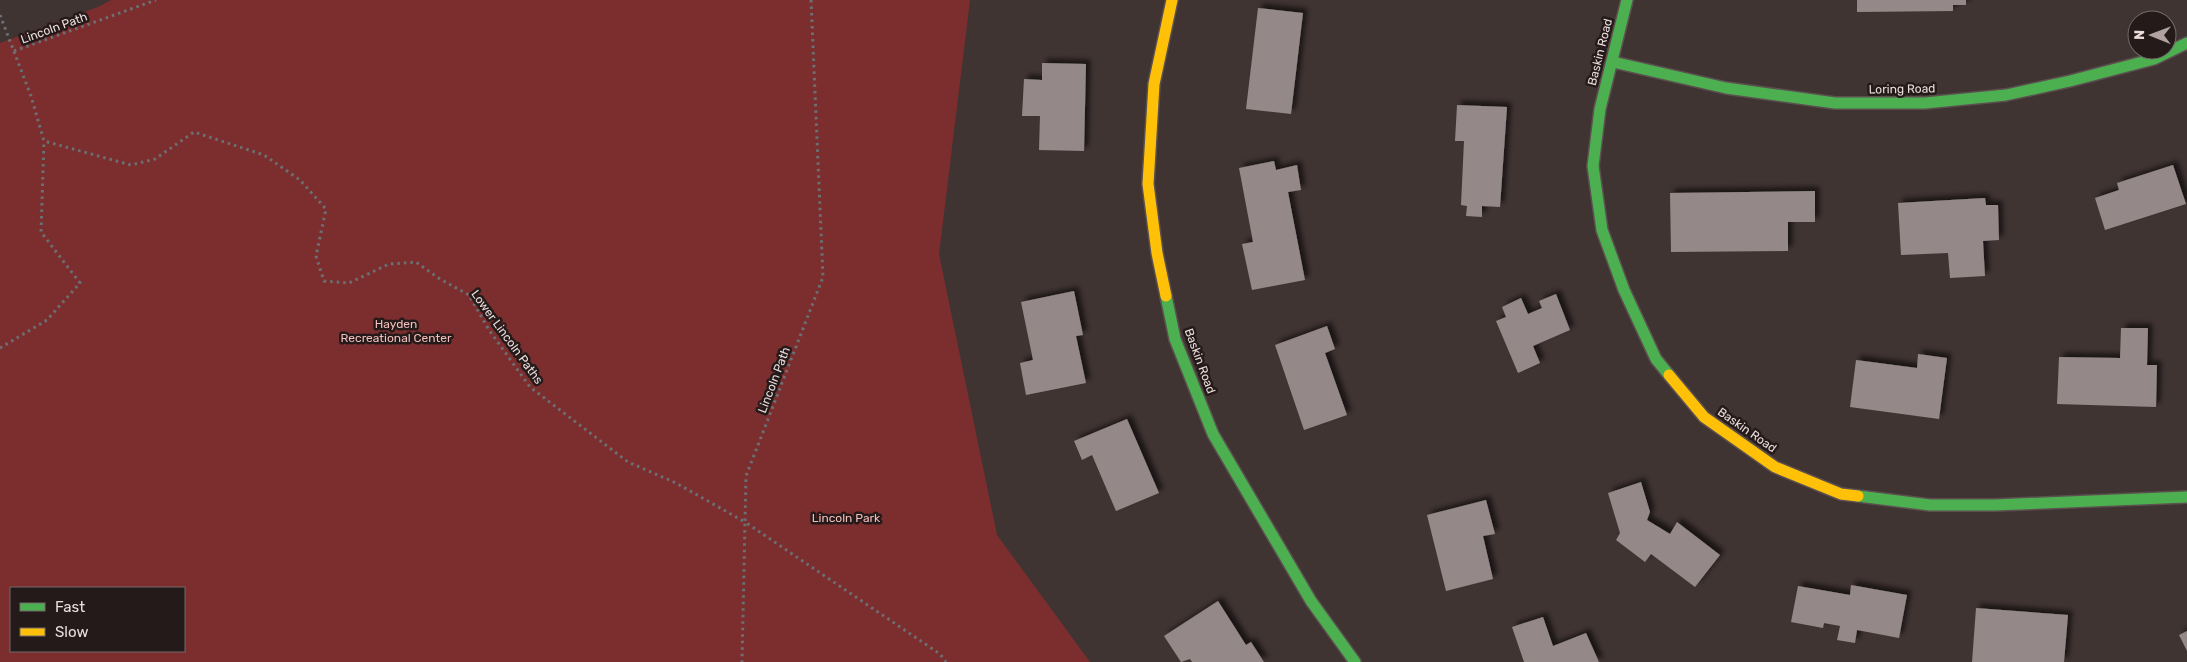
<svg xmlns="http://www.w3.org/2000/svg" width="2187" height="662" viewBox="0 0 2187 662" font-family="Rubik,sans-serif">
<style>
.green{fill:#7c2e2f;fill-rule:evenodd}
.building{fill:#948988;filter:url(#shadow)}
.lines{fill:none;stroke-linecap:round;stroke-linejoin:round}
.fast-casing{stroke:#5b504f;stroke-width:14}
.slow-casing{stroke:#5b504f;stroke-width:14}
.path{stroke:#6c7073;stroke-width:3;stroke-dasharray:2.5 4;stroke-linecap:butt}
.fast{stroke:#4caf50;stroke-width:11}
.slow{stroke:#ffc107;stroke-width:11}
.labels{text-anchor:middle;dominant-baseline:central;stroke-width:5;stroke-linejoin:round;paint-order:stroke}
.street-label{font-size:12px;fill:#ebdddc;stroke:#241a1a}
.park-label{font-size:12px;fill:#f3bdba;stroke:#241a1a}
</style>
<defs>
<filter id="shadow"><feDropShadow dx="4.5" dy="-4.5" stdDeviation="2.5" flood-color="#0009"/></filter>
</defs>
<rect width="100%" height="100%" fill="#403433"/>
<!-- green -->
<path class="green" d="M111 0H970L939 254 997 535 1090 662H0V43L98 7ZM184 588V651H11V588Z"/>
<!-- building -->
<g class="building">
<polygon points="1857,0 1966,0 1966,5 1953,5 1953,11 1857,12"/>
<polygon points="1258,8 1303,13 1291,114 1246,109"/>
<polygon points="1042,63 1086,64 1084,151 1039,150 1040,116 1022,116 1024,79 1042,80"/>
<polygon points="1457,105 1507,107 1500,207 1482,206 1482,217 1466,216 1467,206 1461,205 1464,141 1455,141"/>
<polygon points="1274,161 1276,170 1297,165 1301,190 1288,192 1305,280 1252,290 1242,244 1253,242 1239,168"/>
<polygon points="2173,165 2186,204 2105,230 2095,198 2119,190 2117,183"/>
<polygon points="1815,191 1815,222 1788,222 1788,251 1671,252 1670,193"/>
<polygon points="1985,198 1986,205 1998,205 1999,240 1983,241 1985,276 1950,278 1948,253 1901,255 1898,203"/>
<polygon points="1074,291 1083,335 1076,336 1086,383 1026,395 1020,363 1033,360 1021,302"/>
<polygon points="1556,294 1570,330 1533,346 1540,363 1518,373 1496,321 1506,317 1502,307 1521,298 1528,314 1542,308 1539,301"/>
<polygon points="1327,326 1335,349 1325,353 1347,415 1304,430 1275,345"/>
<polygon points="2121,328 2148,328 2147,365 2157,365 2156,407 2057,404 2059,357 2120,358"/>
<polygon points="1918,354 1947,358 1939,419 1850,407 1856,360 1917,368"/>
<polygon points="1127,419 1159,493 1116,511 1092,455 1082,460 1074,441"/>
<polygon points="1641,482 1650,512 1647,520 1670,534 1677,522 1720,555 1695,587 1651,554 1645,562 1616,540 1620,533 1608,493"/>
<polygon points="1486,500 1495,534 1483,536 1493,579 1446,591 1427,515"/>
<polygon points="1851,585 1907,595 1899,638 1857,630 1855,643 1837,640 1840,626 1824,623 1823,628 1791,622 1798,586 1850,595"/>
<polygon points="1218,601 1246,645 1251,642 1264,662 1192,662 1190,659 1181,662 1164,636"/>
<polygon points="1976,608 2068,615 2064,662 1972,662"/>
<polygon points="1543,617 1553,646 1586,633 1599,662 1524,662 1512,627"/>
<polygon points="2187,631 2187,651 2179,635"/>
</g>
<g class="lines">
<defs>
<g id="fast">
<polyline points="1627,0 1600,109 1593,166 1602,230 1624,290 1656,359 1669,375"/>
<polyline points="1613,62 1726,88 1835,103 1925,103 2006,95 2070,81 2154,59 2187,43"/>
<polyline points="1166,296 1175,339 1213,434 1311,601 1355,662"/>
<polyline points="1858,496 1930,505 1995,505 2187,497"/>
</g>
<g id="slow">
<polyline points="1166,296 1157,253 1148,184 1154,84 1172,0"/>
<polyline points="1669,375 1704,417 1775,467 1841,494 1858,496"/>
</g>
</defs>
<!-- fast casing -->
<use href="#fast" class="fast-casing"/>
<!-- slow casing -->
<use href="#slow" class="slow-casing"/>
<!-- path -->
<g class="path">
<polyline points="811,0 823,277 746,476 745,522 940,654 946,662"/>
<polyline points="0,15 31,96 44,141 131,165 155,159 194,132 264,155 300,180 326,209 316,256 324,281 349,283 389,264 416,262 440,279 469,295 489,330 530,387 628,462 676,483 745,522 742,662"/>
<polyline points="14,51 156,0"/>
<polyline points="0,348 47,320 80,283 41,232 44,141"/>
</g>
<!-- fast -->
<use href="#fast" class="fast"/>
<!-- slow -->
<use href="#slow" class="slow"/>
</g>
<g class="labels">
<!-- street labels -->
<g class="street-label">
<text transform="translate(54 28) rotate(-20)">Lincoln Path</text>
<text transform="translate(1600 52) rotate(-76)">Baskin Road</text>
<text transform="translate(1902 89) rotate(-1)">Loring Road</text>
<text transform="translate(507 337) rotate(54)">Lower Lincoln Paths</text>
<text transform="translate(1200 361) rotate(70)">Baskin Road</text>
<text transform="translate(774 380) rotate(-69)">Lincoln Path</text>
<text transform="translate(1747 430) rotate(35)">Baskin Road</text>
</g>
<!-- park labels -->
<g class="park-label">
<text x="396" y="324">Hayden<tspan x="396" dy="14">Recreational Center</tspan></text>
<text x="846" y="518">Lincoln Park</text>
</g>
</g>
<!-- legend -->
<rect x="10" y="587" width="175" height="65" fill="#241a1a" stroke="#746868"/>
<rect x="20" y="603" width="25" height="8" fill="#4caf50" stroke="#746868"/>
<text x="55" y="612" font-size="15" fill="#ebdddc">Fast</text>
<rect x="20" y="628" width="25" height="8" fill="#ffc107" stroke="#746868"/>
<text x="55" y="637" font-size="15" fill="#ebdddc">Slow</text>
<!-- north arrow -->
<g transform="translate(2152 35) rotate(271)"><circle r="24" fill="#241a1a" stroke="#746868"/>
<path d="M0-4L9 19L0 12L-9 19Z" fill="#afa2a1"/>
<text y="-8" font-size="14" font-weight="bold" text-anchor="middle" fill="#ebdddc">N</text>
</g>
</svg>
